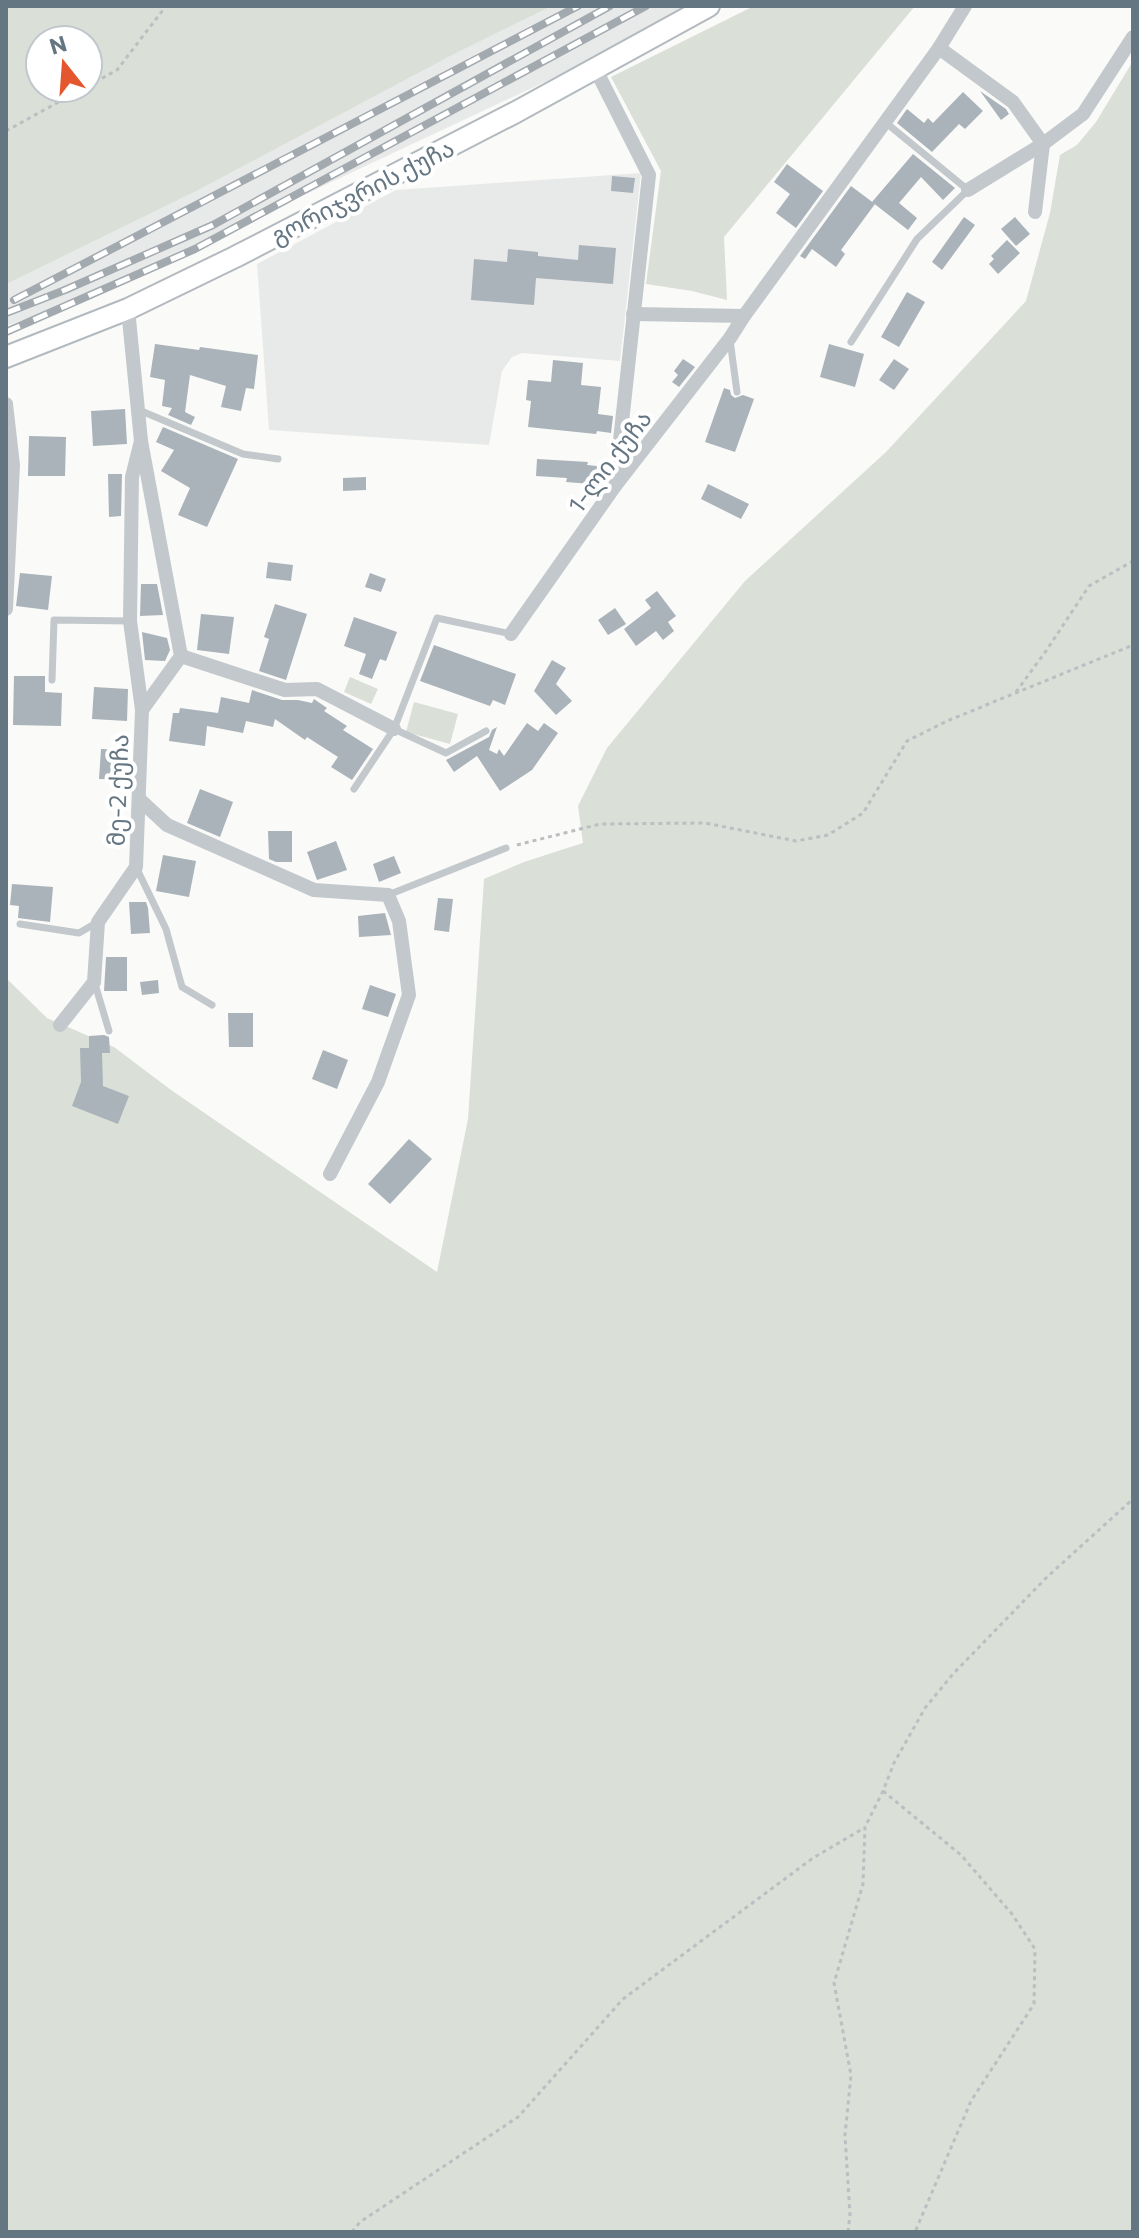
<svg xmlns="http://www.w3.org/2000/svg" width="1139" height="2238" viewBox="0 0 1139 2238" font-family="Commissioner,'Noto Sans Georgian',sans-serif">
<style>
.built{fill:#e8e9e9}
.green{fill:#dadfd7;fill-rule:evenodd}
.building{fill:#aab3b9}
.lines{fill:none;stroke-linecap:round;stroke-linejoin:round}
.secondary-casing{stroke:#b3babf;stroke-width:24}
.path{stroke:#bbbfc2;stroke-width:3;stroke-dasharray:4 4;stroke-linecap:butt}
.lane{stroke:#c3c8cc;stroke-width:7}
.street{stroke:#c3c8cc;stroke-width:14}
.secondary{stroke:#fff;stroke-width:20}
.rail-casing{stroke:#a2aab0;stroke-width:8}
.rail{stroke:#fff;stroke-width:5;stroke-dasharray:15;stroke-linecap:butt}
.labels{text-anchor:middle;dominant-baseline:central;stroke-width:8;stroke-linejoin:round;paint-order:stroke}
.street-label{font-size:24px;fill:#657683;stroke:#fff}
</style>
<rect width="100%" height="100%" fill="#fafaf8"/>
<!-- built -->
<g class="built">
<polygon points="552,6 707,6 84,298 6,326 6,267 125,214"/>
<polygon points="641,173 620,361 522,353 512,357 502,371 489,445 269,430 257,264 396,190"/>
</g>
<!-- green -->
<g class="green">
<path d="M6 6H552L450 56 196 191 6 284ZM88 40V88H40V40Z"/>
<polygon points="754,6 915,6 724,237 727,300 692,291 646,284 661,171 611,77"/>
<polygon points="1133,61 1133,2232 6,2232 6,978 47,1018 114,1047 171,1090 437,1272 468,1119 484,879 524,862 583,843 578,806 607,748 745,581 886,452 1026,301 1050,213 1060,155 1077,145 1096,122"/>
<polygon points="350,677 378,689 371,704 344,692"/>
<polygon points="414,702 458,714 450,744 406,732"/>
</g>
<!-- building -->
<g class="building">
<polygon points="980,91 1006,109 1009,114 1001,120"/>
<polygon points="963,92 983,111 965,129 959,124 932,152 897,123 907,109 924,123 928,118 933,123"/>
<polygon points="913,154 955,188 943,200 921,177 899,203 917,218 908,230 872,202"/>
<polygon points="787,164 823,191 796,228 776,213 790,194 774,182"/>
<polygon points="612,176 635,178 633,193 611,191"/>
<polygon points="851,186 875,204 841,250 845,254 836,267 812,249 805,259 800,256"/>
<polygon points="964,217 975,225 942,270 932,262"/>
<polygon points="1015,217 1030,234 1016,246 1001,229"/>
<polygon points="1007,240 1020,253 998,274 989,264 994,259 991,256"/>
<polygon points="579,245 616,248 613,284 536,278 534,305 471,300 474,259 507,262 508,249 538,252 538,256 578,260"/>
<polygon points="907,292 925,302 899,347 881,337"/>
<polygon points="155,344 199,350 200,347 258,355 254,389 246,388 241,411 221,407 226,386 190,375 185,412 195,417 191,425 168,415 172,408 162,406 165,380 150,377"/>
<polygon points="829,344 864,354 855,387 820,377"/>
<polygon points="683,359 695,367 679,387 672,382 678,375 674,371"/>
<polygon points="894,359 909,369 894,390 879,380"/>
<polygon points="553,360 583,363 581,385 601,387 598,414 613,416 611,433 597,431 596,434 528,427 531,401 526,400 528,380 551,382"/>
<polygon points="724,388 730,390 731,395 735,398 743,395 754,399 735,452 705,442"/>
<polygon points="125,409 127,444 93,446 91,411"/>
<polygon points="163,427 238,459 207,527 178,515 190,488 161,471 174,450 156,442"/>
<polygon points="29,436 66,437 65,476 28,476"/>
<polygon points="537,459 588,462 587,465 607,467 605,482 603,485 566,482 567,478 536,476"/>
<polygon points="108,474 122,474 121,516 109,517"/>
<polygon points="366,477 366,490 343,491 343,478"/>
<polygon points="708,484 749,504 741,519 701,499"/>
<polygon points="268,562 293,565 291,581 266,578"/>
<polygon points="20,573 52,576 48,610 16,606"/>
<polygon points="370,573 386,579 381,592 365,587"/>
<polygon points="141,584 157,584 163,615 140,616"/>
<polygon points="657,591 676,616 668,622 674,631 663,640 656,631 636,646 624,629 651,608 645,600"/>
<polygon points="275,604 307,614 286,680 259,671 269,639 264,637"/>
<polygon points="615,608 626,624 608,635 598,620"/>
<polygon points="201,614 234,617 229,654 197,650"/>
<polygon points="354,617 397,632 386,661 380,659 372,679 359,674 366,654 344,646"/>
<polygon points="142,632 167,638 170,650 165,661 145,660"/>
<polygon points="434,645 516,674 505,705 493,700 490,706 420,681"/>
<polygon points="552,660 566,668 556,684 572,701 556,715 534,691"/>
<polygon points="14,676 45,676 45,692 62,693 61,726 13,725"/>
<polygon points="94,687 128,689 127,721 92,719"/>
<polygon points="252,690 282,700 298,700 312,703 314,699 327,708 324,711 347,726 343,730 373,749 352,780 331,767 338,757 307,737 305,740 275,719 273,727 246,721 243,733 207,726 205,746 169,741 173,713 179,713 180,708 218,713 221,697 249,703"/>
<polygon points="527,723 538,731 544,723 558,733 532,770 500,791 477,756 454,772 446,760 489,737 492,730 497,727 489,750 497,754 499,749 504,756"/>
<polygon points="101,749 129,750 128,780 99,779"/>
<polygon points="200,789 233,802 220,837 187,823"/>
<polygon points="268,831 292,831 292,862 276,862 269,859"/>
<polygon points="336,841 347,870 317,880 307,852"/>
<polygon points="163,855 196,861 189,897 156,891"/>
<polygon points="394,856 401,873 379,882 373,864"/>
<polygon points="12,884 53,887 50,922 18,918 19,906 10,905"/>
<polygon points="438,898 453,899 449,932 434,930"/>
<polygon points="129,902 146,902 148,908 150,933 131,934"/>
<polygon points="385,913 391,935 359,937 358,916"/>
<polygon points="106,957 127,957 127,991 104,991"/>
<polygon points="158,980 159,993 142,995 140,982"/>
<polygon points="370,985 396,994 388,1017 362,1009"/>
<polygon points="228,1013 253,1013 253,1047 229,1047"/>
<polygon points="104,1035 109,1037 110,1053 102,1053 103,1086 129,1096 118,1124 72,1106 81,1082 80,1048 89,1048 89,1036"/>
<polygon points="323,1050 348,1060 337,1089 312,1079"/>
<polygon points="409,1139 432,1159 390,1204 368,1184"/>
</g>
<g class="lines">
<defs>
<polyline id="secondary" points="6,357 128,309 235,257 516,112 709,6"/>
</defs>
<!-- secondary casing -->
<use href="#secondary" class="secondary-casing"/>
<!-- path -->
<g class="path">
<polyline points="88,86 117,70 166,6"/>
<polyline points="6,131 84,88"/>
<polyline points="1016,692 1046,651 1089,586 1133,561"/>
<polyline points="517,845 600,824 705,823 796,841 828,835 863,813 907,741 947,721 1133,645"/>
<polyline points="883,1791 961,1855 1012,1914 1035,1949 1034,2004 971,2101 915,2232"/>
<polyline points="352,2232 360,2222 518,2117 623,1999 813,1858 864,1828"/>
<polyline points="848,2232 850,2215 845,2135 851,2075 834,1983 863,1884 865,1827 883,1791 894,1763 925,1708 953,1674 1047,1577 1133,1499"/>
</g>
<!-- lane -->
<g class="lane">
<polyline points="730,340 737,392"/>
<polyline points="851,342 917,239 968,190 885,122"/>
<polyline points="139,410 243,454 278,459"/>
<polyline points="52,680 54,620 130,621"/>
<polyline points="394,729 446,753 486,731"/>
<polyline points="354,789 394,729 437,618 511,634"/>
<polyline points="136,867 166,929 182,987 212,1005"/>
<polyline points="388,895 506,848"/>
<polyline points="20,924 79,933 96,923"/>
<polyline points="95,984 109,1031"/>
</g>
<!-- street -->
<g class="street">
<polyline points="939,48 1013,102 1043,144 1035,212"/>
<polyline points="595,68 649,175 615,486"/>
<polyline points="968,190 1043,144 1083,114 1133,37"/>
<polyline points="128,309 141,441 181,656 142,710"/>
<polyline points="633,314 744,316 939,48 965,6"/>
<polyline points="6,404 13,465 6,609"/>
<polyline points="511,634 615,486 730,338 744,316"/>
<polyline points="181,656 285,690 317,689 394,729"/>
<polyline points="139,799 167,825 314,890 388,895 399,921 409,995 378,1082 330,1174"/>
<polyline points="60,1025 94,982 98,922 136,867 142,710 130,621 132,477 141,441"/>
</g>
<!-- secondary -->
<use href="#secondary" class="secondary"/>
<defs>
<g id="rail">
<polyline points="14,300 578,6"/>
<polyline points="6,313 65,290 213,225 610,6"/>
<polyline points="6,332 195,249 646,6"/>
</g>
</defs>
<!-- rail casing -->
<use href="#rail" class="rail-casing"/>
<!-- rail -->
<use href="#rail" class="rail"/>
</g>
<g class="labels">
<!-- street labels -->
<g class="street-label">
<text transform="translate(362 191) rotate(-27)">გორიჯვრის ქუჩა</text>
<text transform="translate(609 461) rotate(-53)">1-ლი ქუჩა</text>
<text transform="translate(117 790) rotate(-88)">მე-2 ქუჩა</text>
</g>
</g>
<!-- border -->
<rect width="1139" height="2238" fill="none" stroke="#657683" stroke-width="16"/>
<!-- north arrow -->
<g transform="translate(64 64) rotate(343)"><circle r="38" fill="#ffffff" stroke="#c1c8cd" stroke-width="2"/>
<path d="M0-6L14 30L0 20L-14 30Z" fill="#e4572e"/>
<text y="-12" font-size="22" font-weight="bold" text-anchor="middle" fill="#657683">N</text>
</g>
</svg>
